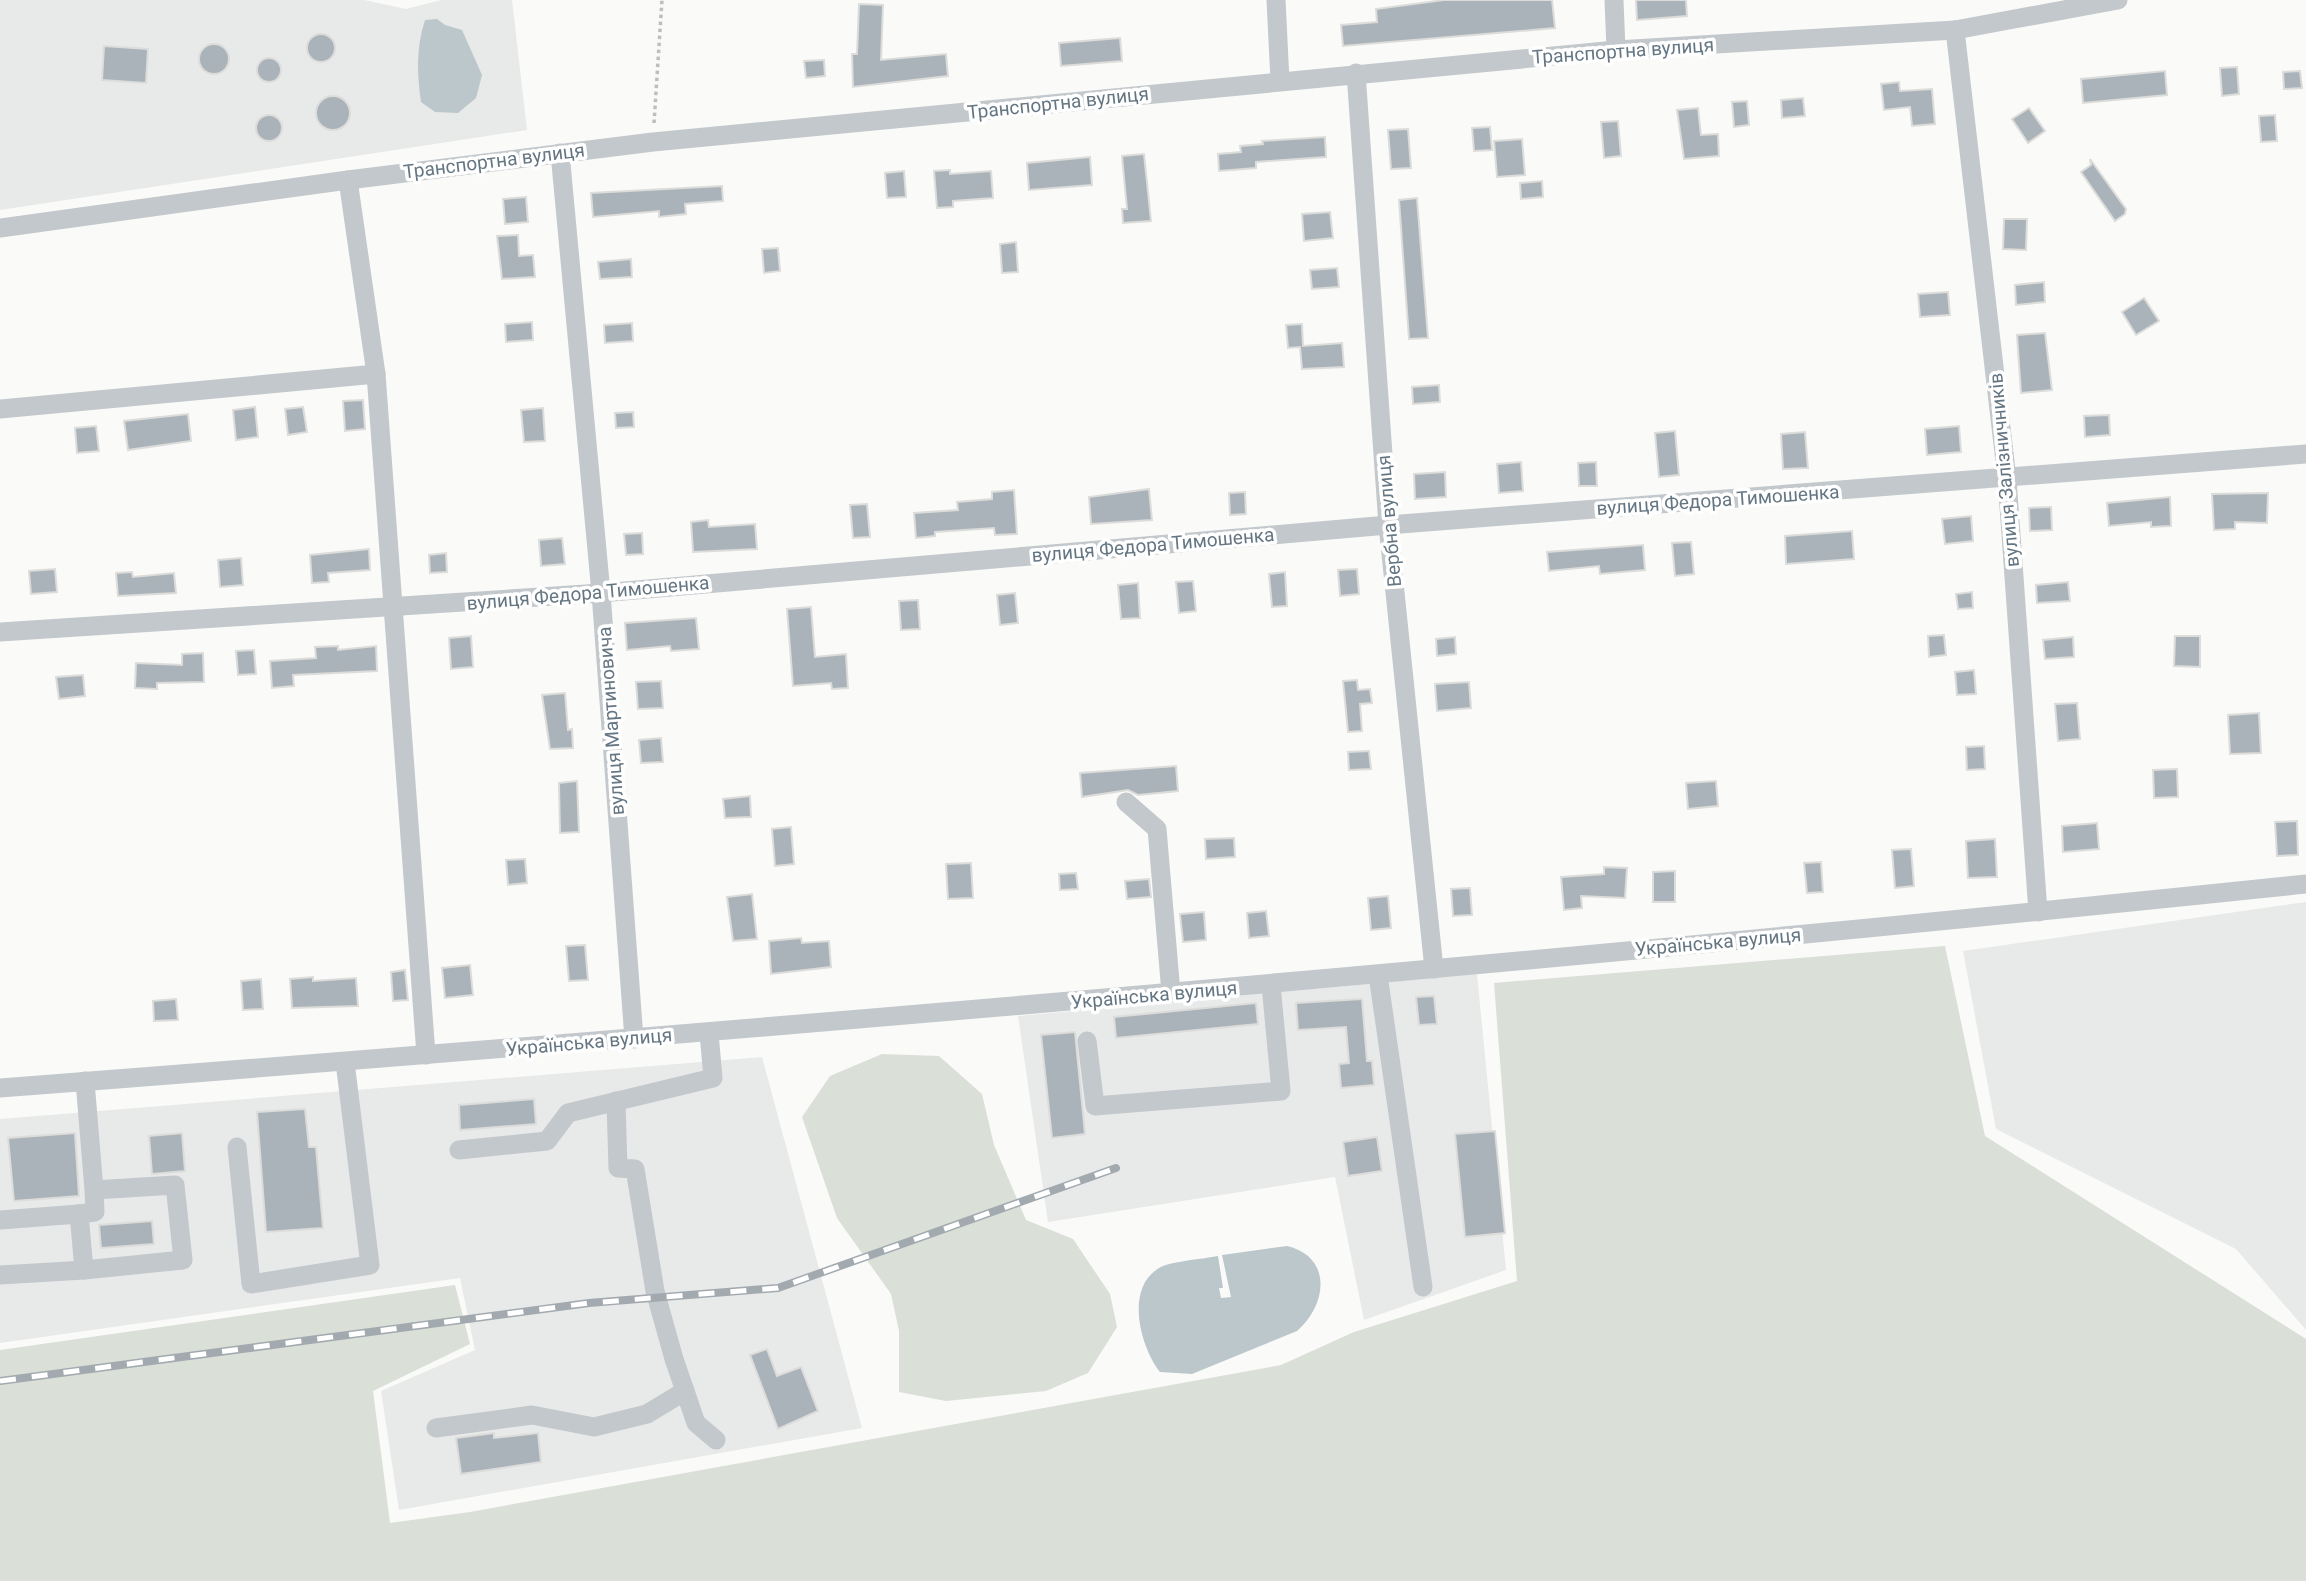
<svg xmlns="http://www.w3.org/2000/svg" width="2306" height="1581" viewBox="0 0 2306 1581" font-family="Roboto,sans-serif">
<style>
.built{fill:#e8e9e9}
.green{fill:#dadfd7}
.water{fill:#bbc7cb}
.building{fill:#aab3b9;stroke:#dcdcda;stroke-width:2}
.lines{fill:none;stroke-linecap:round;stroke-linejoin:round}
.path{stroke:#bbbfc2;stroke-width:3.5;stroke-dasharray:3.5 3.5;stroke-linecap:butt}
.minor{stroke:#c3c8cc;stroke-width:19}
.rail-casing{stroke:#a2aab0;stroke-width:8}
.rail{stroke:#fff;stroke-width:5;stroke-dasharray:16;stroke-linecap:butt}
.labels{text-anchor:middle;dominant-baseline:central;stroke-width:7;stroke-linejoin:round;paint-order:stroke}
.street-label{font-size:19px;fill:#657683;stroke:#fff}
</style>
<rect width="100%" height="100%" fill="#fafaf8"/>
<!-- built -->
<g class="built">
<polygon points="0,0 364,0 406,9 441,0 512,0 527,130 0,210"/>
<polygon points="2306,902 2306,1330 2236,1249 1996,1129 1963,951"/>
<polygon points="1477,974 1506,1270 1364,1320 1335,1177 1048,1222 1018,1016"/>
<polygon points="762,1057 862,1428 399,1510 381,1391 475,1350 460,1278 0,1343 0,1119"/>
</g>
<!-- green -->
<g class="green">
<polygon points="1945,946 1985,1136 2306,1339 2306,1581 0,1581 0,1350 455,1285 470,1344 373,1391 390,1523 470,1512 1281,1365 1354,1332 1517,1281 1494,983"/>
<polygon points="882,1054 939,1056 982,1094 994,1145 1026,1220 1073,1239 1110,1294 1117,1327 1088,1373 1046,1391 946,1401 899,1392 899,1331 891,1294 837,1218 802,1117 830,1076"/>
</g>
<!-- water -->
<g class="water">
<path d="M437 19 445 25 462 30 482 75 476 98 458 113 435 112 421 102C417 73 416 48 425 20Z"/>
<path d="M1287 1246C1333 1257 1327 1305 1297 1331L1192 1374 1160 1372C1141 1348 1124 1289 1159 1268 1171 1261 1204 1259 1218 1256L1223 1288H1219L1221 1298 1231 1297 1222 1255Z"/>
</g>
<!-- building -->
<g class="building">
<polygon points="1444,0 1552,0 1555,28 1343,46 1341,25 1377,22 1376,9"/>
<polygon points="1636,0 1686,0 1687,16 1637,20"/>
<polygon points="859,4 883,5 881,60 946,54 948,76 853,87 852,54 857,54"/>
<circle cx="321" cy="48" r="14"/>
<polygon points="1120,38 1122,61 1061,66 1059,43"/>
<circle cx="214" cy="59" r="15"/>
<polygon points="104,46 148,49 146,83 102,80"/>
<circle cx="269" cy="70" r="12"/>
<polygon points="824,60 825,76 806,78 804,61"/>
<polygon points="2237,67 2239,94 2222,96 2220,68"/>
<polygon points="2165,71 2167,95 2083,103 2081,79"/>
<polygon points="2300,71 2302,88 2284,89 2283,72"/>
<polygon points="1899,82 1900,91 1932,89 1935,124 1912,126 1910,107 1884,110 1881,84"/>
<circle cx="333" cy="113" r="17"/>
<polygon points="1803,98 1805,116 1782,118 1781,100"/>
<polygon points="1747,101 1749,125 1734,127 1732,102"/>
<polygon points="1698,108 1701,135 1718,134 1719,156 1684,159 1677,110"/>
<polygon points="2029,108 2045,131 2028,143 2012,119"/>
<polygon points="2275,115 2277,141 2261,142 2259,116"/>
<circle cx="269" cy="128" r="13"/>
<polygon points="1618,121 1621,156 1604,158 1601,122"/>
<polygon points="1490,127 1492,150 1474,151 1472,128"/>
<polygon points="1408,129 1411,168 1391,169 1388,130"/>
<polygon points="1325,137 1326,157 1256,162 1256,168 1219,171 1218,154 1241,152 1240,146 1263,144 1262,141"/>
<polygon points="1522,139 1525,175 1497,177 1494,141"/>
<polygon points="1144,154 1151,221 1123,223 1122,209 1127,209 1122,156"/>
<polygon points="1090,157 1092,185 1029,190 1027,163"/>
<polygon points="2090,159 2126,209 2125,214 2115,221 2081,172 2091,165"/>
<polygon points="950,170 950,174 991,171 993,198 953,201 953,207 937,208 934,171"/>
<polygon points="904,171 906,197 887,198 885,173"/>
<polygon points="1542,181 1543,197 1521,199 1520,183"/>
<polygon points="722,186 723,201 685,204 686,214 659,217 659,211 593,217 591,193"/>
<polygon points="526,197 528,222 505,224 503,199"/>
<polygon points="1417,198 1428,338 1409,339 1399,200"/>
<polygon points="1330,212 1333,238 1304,241 1302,214"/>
<polygon points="2004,219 2027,219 2026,250 2003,249"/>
<polygon points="518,235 519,256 533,255 535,277 502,279 497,236"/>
<polygon points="1016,242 1018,272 1002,273 1000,244"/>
<polygon points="778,248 780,271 764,273 762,249"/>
<polygon points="631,259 632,277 600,279 598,262"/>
<polygon points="1337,268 1339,287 1312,289 1310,270"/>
<polygon points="2044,282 2045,302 2016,305 2015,285"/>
<polygon points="1948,292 1950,315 1920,317 1918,294"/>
<polygon points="2144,298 2159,321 2136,335 2122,312"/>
<polygon points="532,322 533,340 506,342 505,324"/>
<polygon points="632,323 633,341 605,343 604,325"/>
<polygon points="1302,324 1303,346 1342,343 1344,367 1302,369 1300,347 1288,348 1286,325"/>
<polygon points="2045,333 2052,390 2021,393 2017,335"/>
<polygon points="1439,385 1440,402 1413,404 1412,387"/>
<polygon points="363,400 365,429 345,431 343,401"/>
<polygon points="255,407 258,437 236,440 233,410"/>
<polygon points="303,407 307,432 288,435 285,409"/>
<polygon points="543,408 545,441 524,442 521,410"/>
<polygon points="633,412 634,427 616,428 615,413"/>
<polygon points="188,414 191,441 128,450 124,421"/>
<polygon points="2109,415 2110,435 2085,437 2084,416"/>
<polygon points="96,426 99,451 77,453 75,428"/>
<polygon points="1959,426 1961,452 1927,455 1925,429"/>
<polygon points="1675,431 1679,475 1659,477 1655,433"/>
<polygon points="1805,432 1808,468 1783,469 1781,434"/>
<polygon points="1521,462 1523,491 1499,493 1497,464"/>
<polygon points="1596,462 1597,486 1579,486 1578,463"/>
<polygon points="1445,472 1446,497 1415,499 1414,474"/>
<polygon points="1149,489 1152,520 1091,524 1089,497"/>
<polygon points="1014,490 1017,534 995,535 994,528 935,532 935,536 916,538 914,513 958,510 957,502 992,499 992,492"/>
<polygon points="1245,492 1246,514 1230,515 1229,493"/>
<polygon points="2268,493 2267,523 2235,522 2235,529 2214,530 2212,494"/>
<polygon points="2170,497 2171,526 2151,527 2151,522 2109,526 2107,503"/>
<polygon points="867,504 870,537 853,538 850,505"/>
<polygon points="2051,507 2052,530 2030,531 2029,508"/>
<polygon points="1971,516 1973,541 1945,544 1942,519"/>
<polygon points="708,520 709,527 755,524 757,549 693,552 691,522"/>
<polygon points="1852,531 1854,559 1786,564 1785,536"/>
<polygon points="642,533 643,554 626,555 624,534"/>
<polygon points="562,538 565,564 541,566 539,540"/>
<polygon points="1691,542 1694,574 1675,576 1672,543"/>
<polygon points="1643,545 1645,570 1600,574 1599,566 1549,571 1547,552"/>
<polygon points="369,549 370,570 328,573 329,582 312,583 310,555"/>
<polygon points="446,553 447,572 430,573 429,555"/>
<polygon points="241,558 243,585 220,587 218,560"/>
<polygon points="55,569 57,592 31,594 29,571"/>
<polygon points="1357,569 1359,594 1340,596 1338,570"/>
<polygon points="132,572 133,577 174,573 176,593 118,596 116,573"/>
<polygon points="1285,572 1287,606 1272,607 1269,574"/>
<polygon points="1193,581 1196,611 1179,613 1176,582"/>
<polygon points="2068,582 2070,601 2037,603 2036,585"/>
<polygon points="1138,583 1140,618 1121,619 1118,585"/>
<polygon points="1972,592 1973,608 1958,609 1956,594"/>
<polygon points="1015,593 1018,623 1000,625 997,595"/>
<polygon points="918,600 920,629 901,630 899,601"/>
<polygon points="811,607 815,657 846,654 848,688 832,689 831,683 793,686 787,609"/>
<polygon points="696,618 699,649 671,651 670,646 627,650 625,623"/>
<polygon points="1944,635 1946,655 1929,657 1928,636"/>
<polygon points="471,636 473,667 451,669 449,638"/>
<polygon points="2175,636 2200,636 2200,667 2174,666"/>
<polygon points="1455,637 1456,654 1437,656 1436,639"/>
<polygon points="2073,637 2074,657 2045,659 2043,640"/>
<polygon points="338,646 338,650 376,646 377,671 293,675 294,686 272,688 270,661 316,658 315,647"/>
<polygon points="254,650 256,674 238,675 236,651"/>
<polygon points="203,653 204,682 157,683 157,689 135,688 136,663 182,665 182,654"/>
<polygon points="1974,670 1976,694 1957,695 1955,672"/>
<polygon points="83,675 85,696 59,699 56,677"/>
<polygon points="1357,680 1358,690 1370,689 1372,703 1360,704 1362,731 1348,732 1343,681"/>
<polygon points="661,681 663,708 638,709 636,682"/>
<polygon points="1469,682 1471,708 1437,711 1435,684"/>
<polygon points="565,693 568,730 572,729 573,748 550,749 542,695"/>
<polygon points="2077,703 2080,739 2058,741 2055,704"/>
<polygon points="2259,713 2261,753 2230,754 2228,715"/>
<polygon points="661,738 663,762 641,763 639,740"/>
<polygon points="1984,746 1985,769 1967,770 1966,747"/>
<polygon points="1369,751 1371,769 1349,770 1348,752"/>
<polygon points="1176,766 1178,791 1138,795 1128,790 1082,797 1080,773"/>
<polygon points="2177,769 2178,797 2154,798 2153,770"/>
<polygon points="577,781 579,832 560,833 559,783"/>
<polygon points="1716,781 1718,806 1688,809 1686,783"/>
<polygon points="750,796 751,817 725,818 723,799"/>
<polygon points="2297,821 2298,855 2277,856 2275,822"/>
<polygon points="2097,823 2099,849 2063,852 2062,826"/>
<polygon points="791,827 794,864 775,866 772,829"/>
<polygon points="1234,838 1235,857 1206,859 1205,839"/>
<polygon points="1995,839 1997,877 1968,878 1966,841"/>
<polygon points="1911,849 1914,886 1895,888 1892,850"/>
<polygon points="525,859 527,883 508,885 506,860"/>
<polygon points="1821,862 1823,892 1807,893 1804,863"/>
<polygon points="971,863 973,898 948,899 946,864"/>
<polygon points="1604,867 1627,868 1625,898 1581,896 1582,908 1564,910 1561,877 1604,874"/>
<polygon points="1675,871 1675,902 1653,902 1653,872"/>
<polygon points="1076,873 1078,889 1060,890 1059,874"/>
<polygon points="1149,879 1151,897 1127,899 1125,881"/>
<polygon points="1470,888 1472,915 1453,916 1451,889"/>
<polygon points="752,894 757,939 733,941 727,897"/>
<polygon points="1388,896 1391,928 1371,930 1368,898"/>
<polygon points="1266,911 1269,936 1249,938 1247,913"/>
<polygon points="1204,912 1206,940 1183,942 1180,914"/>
<polygon points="801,938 802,943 829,941 831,967 771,974 769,941"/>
<polygon points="585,945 588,980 569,981 566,946"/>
<polygon points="470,965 473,995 445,998 442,968"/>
<polygon points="405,970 408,1000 393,1001 391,972"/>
<polygon points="313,977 313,981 356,978 358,1006 292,1008 290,979"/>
<polygon points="261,979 263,1009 243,1010 241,981"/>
<polygon points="1434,996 1437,1024 1419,1025 1416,997"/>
<polygon points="176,999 178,1020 154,1021 153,1001"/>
<polygon points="1362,999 1367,1061 1372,1061 1374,1085 1341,1088 1339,1064 1349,1063 1346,1027 1298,1030 1296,1003"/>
<polygon points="1256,1003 1258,1024 1116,1038 1114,1017"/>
<polygon points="1075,1032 1085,1134 1052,1138 1041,1035"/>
<polygon points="534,1099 536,1124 460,1130 459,1105"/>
<polygon points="305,1109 309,1147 316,1147 323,1228 266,1232 257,1112"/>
<polygon points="1495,1131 1505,1233 1465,1237 1455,1134"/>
<polygon points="75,1133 79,1196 14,1201 8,1138"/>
<polygon points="182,1133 185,1171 152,1174 149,1136"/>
<polygon points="1377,1137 1382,1171 1348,1176 1343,1142"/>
<polygon points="152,1221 154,1244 101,1248 99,1225"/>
<polygon points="767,1349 777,1376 801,1367 818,1411 778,1429 750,1355"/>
<polygon points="494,1433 494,1438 538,1433 541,1462 461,1474 456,1438"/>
</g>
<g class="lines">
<!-- path -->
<polyline class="path" points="654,123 662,0"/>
<!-- minor -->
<g class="minor">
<polyline points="1276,0 1280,81"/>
<polyline points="1614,0 1616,50"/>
<polyline points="1955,30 2007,479 2038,912"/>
<polyline points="1356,73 1388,525 1434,969"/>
<polyline points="560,153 601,593 634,1039"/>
<polyline points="348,180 376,374"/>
<polyline points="0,228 348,180 653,142 1616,50 1955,30 2118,0"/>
<polyline points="0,409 376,374 426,1055"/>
<polyline points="0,632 601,593 1388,525 2306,454"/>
<polyline points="1126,802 1157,829 1171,993"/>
<polyline points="1378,975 1423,1287"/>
<polyline points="1087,1041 1095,1106 1281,1091 1271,985"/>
<polyline points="85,1081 94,1190 175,1185 183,1260 84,1270 79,1214 95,1212 94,1190"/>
<path d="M0 1088C769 1029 1538 964 2306 884"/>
<polyline points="616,1101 618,1168 635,1169 655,1291 674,1359 696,1423 716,1440"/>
<polyline points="237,1147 251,1284 370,1265 345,1062"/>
<polyline points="459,1150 547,1141 568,1113 713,1078 709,1033"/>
<polyline points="0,1220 79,1214"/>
<polyline points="0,1275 84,1270"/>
<polyline points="436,1428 532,1415 594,1427 647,1414 685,1391"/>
</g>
<defs>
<polyline id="rail" points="0,1381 589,1303 778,1288 1116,1168"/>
</defs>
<!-- rail casing -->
<use href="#rail" class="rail-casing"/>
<!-- rail -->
<use href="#rail" class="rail"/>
</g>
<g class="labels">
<!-- street labels -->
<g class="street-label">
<text transform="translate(1623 51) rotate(-4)">Транспортна вулиця</text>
<text transform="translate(1058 103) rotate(-6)">Транспортна вулиця</text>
<text transform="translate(494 161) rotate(-7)">Транспортна вулиця</text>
<text transform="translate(2004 470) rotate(-95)">вулиця Залізничників</text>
<text transform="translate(1718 500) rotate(-4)">вулиця Федора Тимошенка</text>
<text transform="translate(1389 521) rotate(-95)">Вербна вулиця</text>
<text transform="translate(1153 545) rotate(-5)">вулиця Федора Тимошенка</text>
<text transform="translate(588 593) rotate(-5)">вулиця Федора Тимошенка</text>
<text transform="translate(611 721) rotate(-94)">вулиця Мартиновича</text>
<text transform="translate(1718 942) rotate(-5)">Українська вулиця</text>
<text transform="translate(1154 995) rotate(-5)">Українська вулиця</text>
<text transform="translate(589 1042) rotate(-5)">Українська вулиця</text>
</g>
</g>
</svg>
